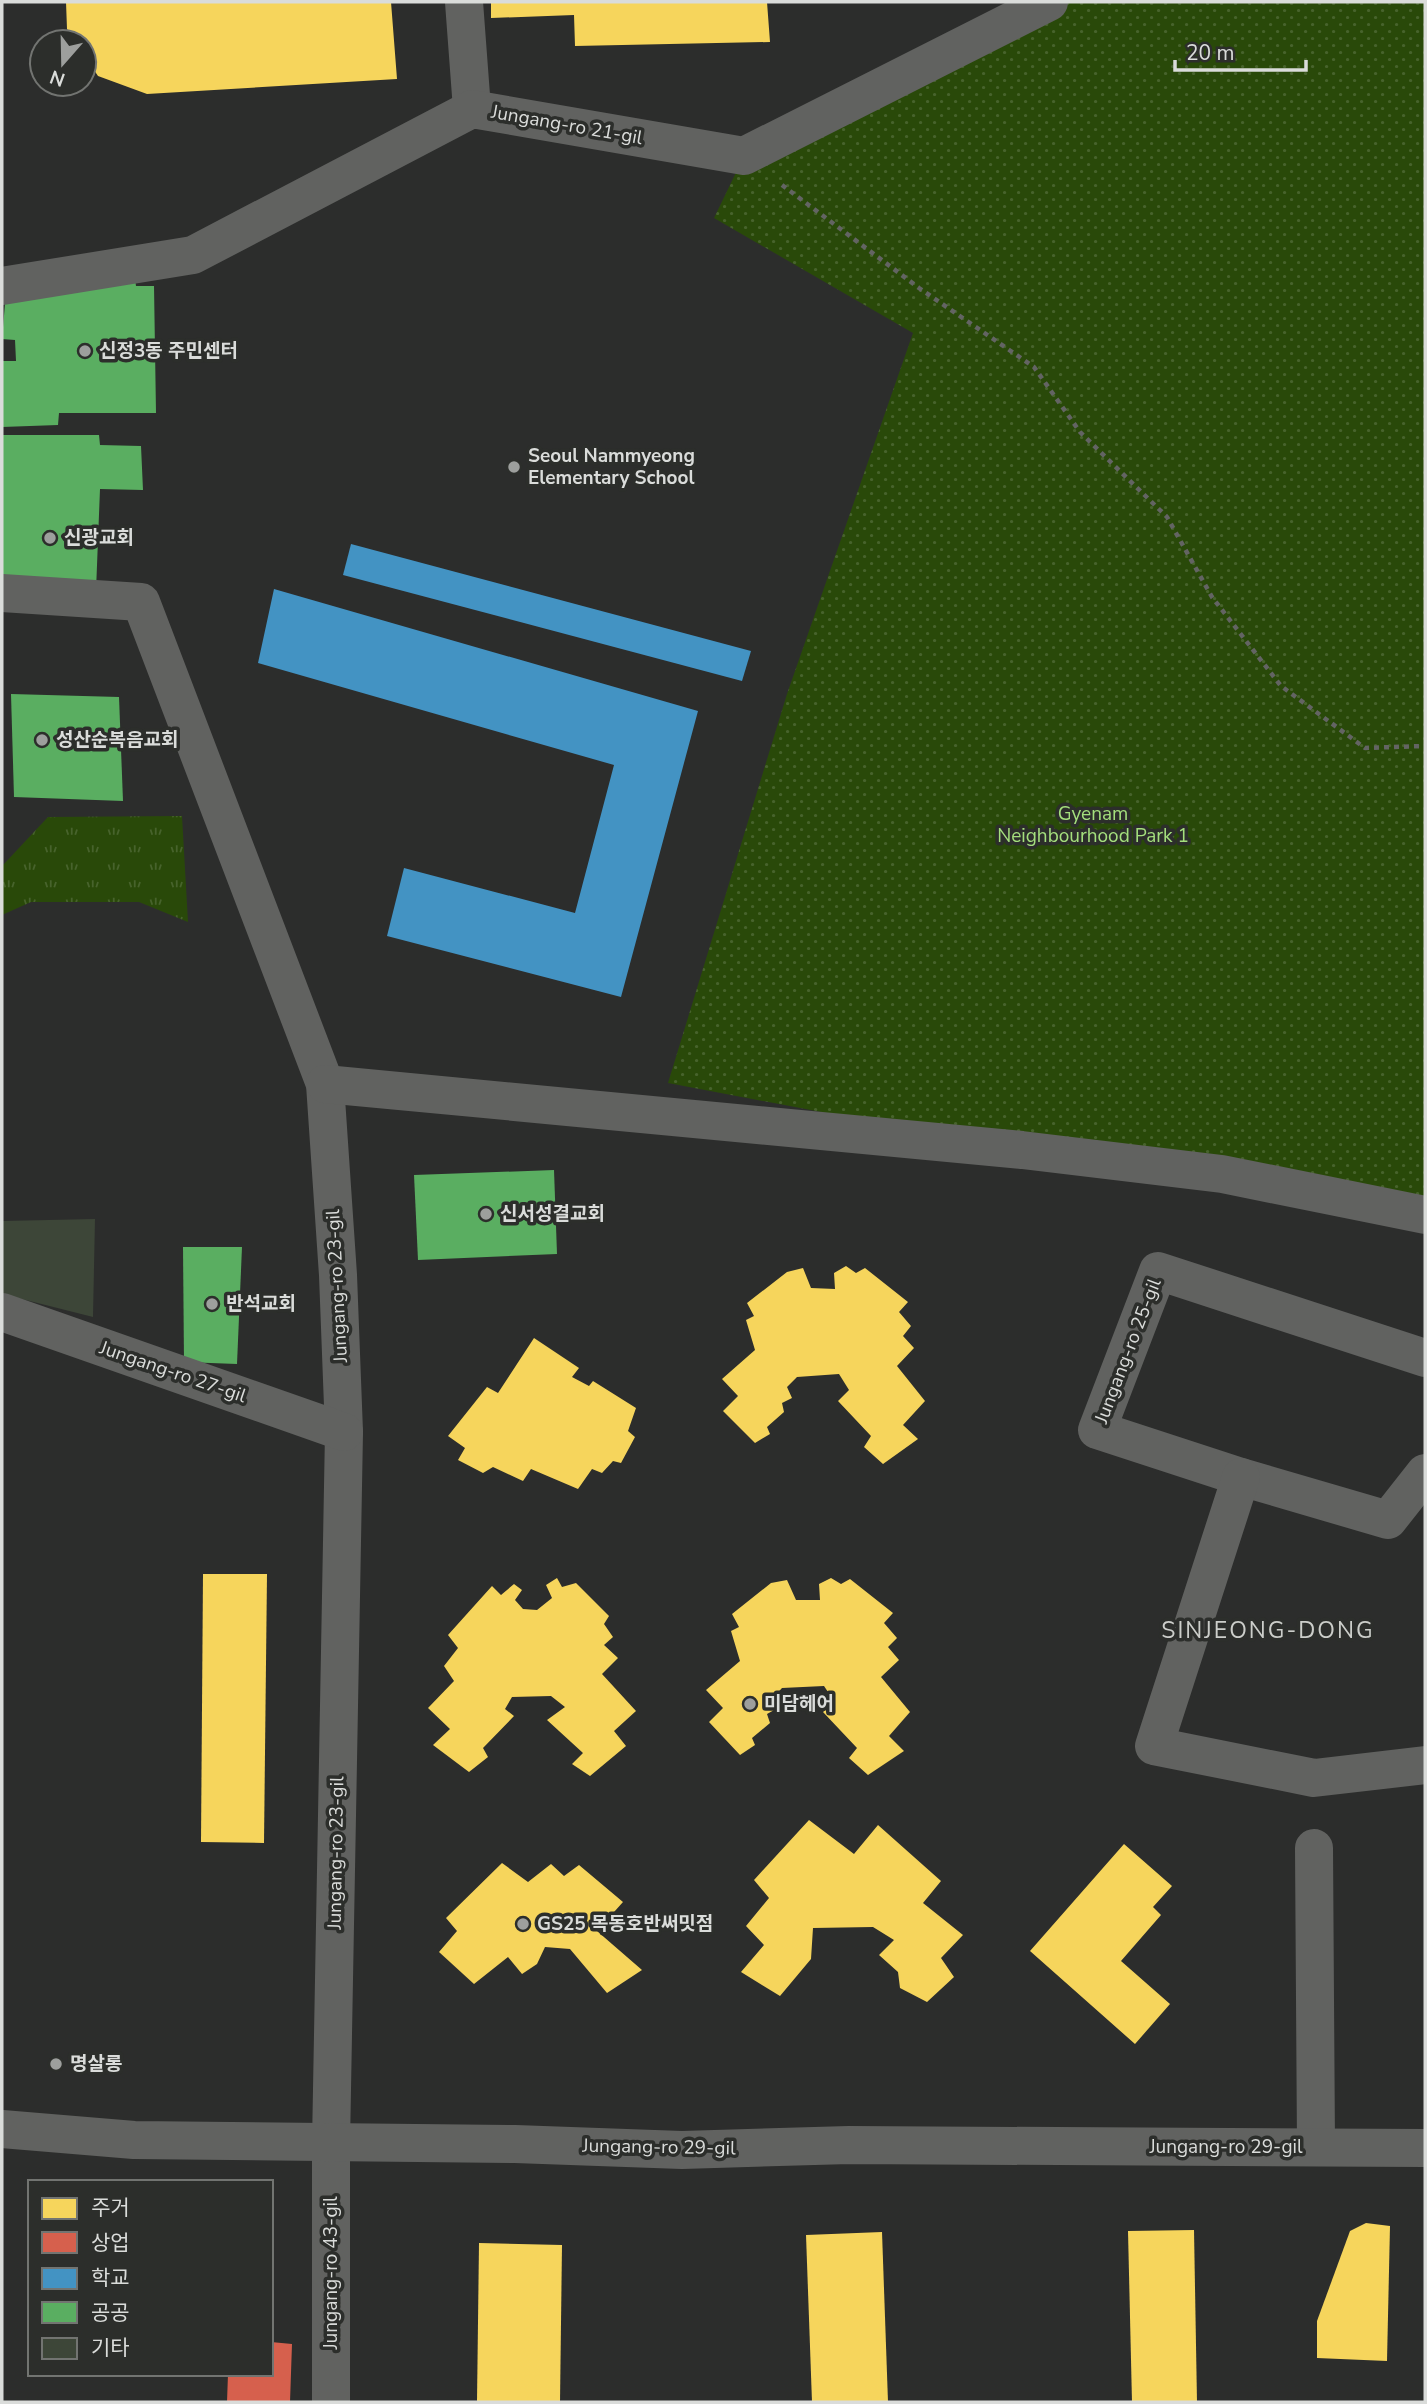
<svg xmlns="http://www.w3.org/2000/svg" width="1427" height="2404" viewBox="0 0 1427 2404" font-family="'Nunito Sans','Noto Sans KR',sans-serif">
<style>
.grass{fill:url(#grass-tufts)}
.park{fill:url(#park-dots)}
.homes{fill:#f6d55c}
.shops{fill:#d6604d}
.schools{fill:#4393c3}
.public{fill:#5aae61}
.building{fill:#3d4638}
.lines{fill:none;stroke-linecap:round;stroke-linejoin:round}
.path{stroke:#636463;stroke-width:4.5;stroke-dasharray:5 5;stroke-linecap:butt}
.minor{stroke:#616260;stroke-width:38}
.poi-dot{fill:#9d9f9d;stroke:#2c2e2b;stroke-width:2.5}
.labels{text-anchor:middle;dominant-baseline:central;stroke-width:7;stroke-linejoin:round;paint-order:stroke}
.street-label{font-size:19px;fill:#dadcda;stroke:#2c2e2b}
.poi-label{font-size:19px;font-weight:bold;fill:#dadcda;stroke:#2c2e2b;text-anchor:start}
.park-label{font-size:19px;fill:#a4df7d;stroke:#2c2e2b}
.quarter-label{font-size:23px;letter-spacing:2px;fill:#ccceca;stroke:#2c2e2b}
</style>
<defs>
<pattern id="grass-tufts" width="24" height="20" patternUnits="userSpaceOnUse" patternTransform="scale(1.75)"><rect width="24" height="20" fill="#294909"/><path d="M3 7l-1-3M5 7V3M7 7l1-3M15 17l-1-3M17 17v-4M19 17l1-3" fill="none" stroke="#47632c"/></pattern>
<pattern id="park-dots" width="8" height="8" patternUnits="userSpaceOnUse" patternTransform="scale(1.75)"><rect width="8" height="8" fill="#294909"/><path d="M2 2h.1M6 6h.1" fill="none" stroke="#47632c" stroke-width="1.8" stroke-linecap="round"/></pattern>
</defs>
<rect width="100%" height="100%" fill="#2c2d2c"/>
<!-- grass -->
<polygon class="grass" points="182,816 188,922 139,902 31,902 2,915 3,865 48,817"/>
<!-- park -->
<polygon class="park" points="1049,2 1425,2 1425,1215 1022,1150 668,1083 787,694 913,333 714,218 744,156"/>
<!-- homes -->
<g class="homes">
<polygon points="66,2 391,2 397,79 147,94 98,76 84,55 84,42 76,42 67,29"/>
<polygon points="491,2 767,2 770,42 575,46 574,15 491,18"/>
<polygon points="846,1266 856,1273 865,1268 908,1302 899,1312 911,1326 903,1336 914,1348 897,1366 925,1401 903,1425 918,1439 883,1464 864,1447 871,1436 838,1401 849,1390 839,1374 797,1377 787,1387 792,1398 782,1403 784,1412 767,1427 770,1434 755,1443 723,1411 738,1396 722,1379 755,1350 746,1320 754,1316 747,1303 787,1272 803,1268 811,1288 835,1289 834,1273"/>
<polygon points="534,1338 579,1368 572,1377 589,1386 593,1381 636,1408 628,1431 635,1437 621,1463 613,1461 602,1473 592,1469 578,1489 531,1469 523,1481 493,1467 483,1473 458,1460 465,1448 448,1436 487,1387 498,1393"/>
<polygon points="203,1574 267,1574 264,1843 201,1842"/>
<polygon points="557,1578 562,1587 576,1583 609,1616 604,1624 613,1637 604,1645 618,1658 602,1674 636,1711 614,1731 626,1746 590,1776 572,1764 583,1753 547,1720 565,1707 551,1696 512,1697 505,1709 514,1716 483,1748 488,1757 469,1772 433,1745 450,1729 428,1708 454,1681 444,1666 458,1648 448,1635 492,1586 501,1595 514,1584 522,1590 515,1600 523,1609 537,1610 552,1598 546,1585"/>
<polygon points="831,1578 841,1584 850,1579 893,1613 884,1623 897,1638 888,1647 899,1660 881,1677 910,1712 889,1736 904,1751 868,1775 849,1758 857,1748 823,1712 834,1701 824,1686 782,1688 772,1699 776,1709 767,1714 770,1723 752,1738 755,1745 740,1755 709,1722 723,1708 706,1690 740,1661 731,1631 739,1627 732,1614 771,1583 787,1580 796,1600 820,1600 819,1584"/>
<polygon points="809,1820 854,1854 878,1825 941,1881 923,1903 963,1935 941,1958 954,1977 927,2002 900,1988 898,1972 879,1955 894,1940 873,1927 813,1928 811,1959 780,1996 741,1972 764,1945 746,1926 769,1898 754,1880"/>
<polygon points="1124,1844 1172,1886 1153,1907 1161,1915 1121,1961 1170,2004 1135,2044 1030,1951"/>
<polygon points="502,1863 528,1882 551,1864 564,1876 579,1865 623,1902 597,1931 642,1970 607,1993 570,1949 545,1947 537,1964 522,1974 508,1957 474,1984 439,1952 457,1931 446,1918"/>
<polygon points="1366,2223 1390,2226 1387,2361 1317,2358 1317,2321 1350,2231"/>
<polygon points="1194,2230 1197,2402 1132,2402 1128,2231"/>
<polygon points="882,2232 888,2402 812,2402 806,2235"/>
<polygon points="479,2243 562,2245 560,2402 477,2402"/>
</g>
<!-- shops -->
<polygon class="shops" points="271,2342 292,2344 290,2402 227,2402 228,2374 271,2374"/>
<!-- schools -->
<g class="schools">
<polygon points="351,544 751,651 742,681 343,575"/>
<polygon points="274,589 698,711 621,997 387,936 404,868 575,913 614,765 258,663"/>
</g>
<!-- public -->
<g class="public">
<polygon points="135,279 136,286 154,286 156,413 59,413 58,425 2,427 2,361 16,361 15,340 2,339 5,304"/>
<polygon points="2,435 99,435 100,445 141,446 143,490 100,489 96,591 2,586"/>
<polygon points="11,694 119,697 123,801 14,797"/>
<polygon points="554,1170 557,1254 418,1260 414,1175"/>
<polygon points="183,1247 242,1247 237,1364 184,1362"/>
</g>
<!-- building -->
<polygon class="building" points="95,1219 93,1317 2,1294 2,1221"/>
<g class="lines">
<!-- path -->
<polyline class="path" points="782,185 919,288 1034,367 1080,432 1167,517 1212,597 1281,686 1365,748 1425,746"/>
<!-- minor -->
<g class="minor">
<polyline points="464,2 472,109"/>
<polyline points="2,286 193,255 472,109 744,156 1049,2"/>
<polyline points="2,593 141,602 325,1084 338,1275 344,1432 331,2144 331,2402"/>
<polyline points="325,1084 1022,1150 1222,1174 1425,1215"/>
<polyline points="2,1312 344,1432"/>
<polyline points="1425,1358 1158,1271 1097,1430 1241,1477 1388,1520 1425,1473"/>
<polyline points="1241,1477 1154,1746 1314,1778 1425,1765"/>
<polyline points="1314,1848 1316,2147"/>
<polyline points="2,2129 134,2140 515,2144 682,2150 849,2145 1425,2148"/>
</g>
</g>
<!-- markers -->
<g class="poi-dot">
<circle cx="85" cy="351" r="7"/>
<circle cx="514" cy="467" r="7"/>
<circle cx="50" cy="538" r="7"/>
<circle cx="42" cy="740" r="7"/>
<circle cx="486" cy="1214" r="7"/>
<circle cx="212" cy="1304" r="7"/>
<circle cx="750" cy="1704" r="7"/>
<circle cx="523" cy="1924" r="7"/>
<circle cx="56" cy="2064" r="7"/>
</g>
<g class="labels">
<!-- street labels -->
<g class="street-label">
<text transform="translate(567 125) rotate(10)">Jungang-ro 21-gil</text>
<text transform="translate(337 1286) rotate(-93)">Jungang-ro 23-gil</text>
<text transform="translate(1128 1351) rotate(-69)">Jungang-ro 25-gil</text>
<text transform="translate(173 1372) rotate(19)">Jungang-ro 27-gil</text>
<text transform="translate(336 1853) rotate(-89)">Jungang-ro 23-gil</text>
<text transform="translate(659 2147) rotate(1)">Jungang-ro 29-gil</text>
<text x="1226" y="2147">Jungang-ro 29-gil</text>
<text transform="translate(331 2273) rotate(-90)">Jungang-ro 43-gil</text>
</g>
<!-- poi labels -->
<g class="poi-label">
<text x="99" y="351">신정3동 주민센터</text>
<text x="528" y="456">Seoul Nammyeong<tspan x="528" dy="22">Elementary School</tspan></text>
<text x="64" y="538">신광교회</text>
<text x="56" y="740">성산순복음교회</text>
<text x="500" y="1214">신서성결교회</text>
<text x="226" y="1304">반석교회</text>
<text x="764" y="1704">미담헤어</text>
<text x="537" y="1924">GS25 목동호반써밋점</text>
<text x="70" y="2064">명살롱</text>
</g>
<!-- park labels -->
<g class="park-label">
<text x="1093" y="814">Gyenam<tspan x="1093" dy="22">Neighbourhood Park 1</tspan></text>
</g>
<!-- quarter labels -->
<g class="quarter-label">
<text x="1268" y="1630">SINJEONG-DONG</text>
</g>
</g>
<!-- border -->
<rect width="1427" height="2404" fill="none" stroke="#dadcda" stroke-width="7"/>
<!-- legend -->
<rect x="28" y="2180" width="245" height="196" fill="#2c2e2b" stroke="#727471" stroke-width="2"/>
<rect x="42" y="2198" width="35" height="21" fill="#f6d55c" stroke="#727471" stroke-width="2"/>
<text x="91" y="2215" font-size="21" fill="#dadcda">주거</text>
<rect x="42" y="2232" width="35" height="21" fill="#d6604d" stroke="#727471" stroke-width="2"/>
<text x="91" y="2250" font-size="21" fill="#dadcda">상업</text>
<rect x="42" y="2268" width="35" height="21" fill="#4393c3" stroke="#727471" stroke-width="2"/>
<text x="91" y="2285" font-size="21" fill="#dadcda">학교</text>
<rect x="42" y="2302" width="35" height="21" fill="#5aae61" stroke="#727471" stroke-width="2"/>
<text x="91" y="2320" font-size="21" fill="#dadcda">공공</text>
<rect x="42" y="2338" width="35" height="21" fill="#3d4638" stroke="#727471" stroke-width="2"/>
<text x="91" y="2355" font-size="21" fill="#dadcda">기타</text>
<!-- north arrow -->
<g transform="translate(63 63) rotate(200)"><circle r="33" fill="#2c2e2b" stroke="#727471" stroke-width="2"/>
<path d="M0-5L12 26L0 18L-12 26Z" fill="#9d9f9d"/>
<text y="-10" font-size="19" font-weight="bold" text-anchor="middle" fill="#dadcda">N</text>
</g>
<!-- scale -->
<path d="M1175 60v10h131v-10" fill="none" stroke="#dadcda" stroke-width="3.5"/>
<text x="1186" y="60" font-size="21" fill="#dadcda" stroke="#2c2e2b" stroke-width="5" paint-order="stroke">20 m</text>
</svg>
